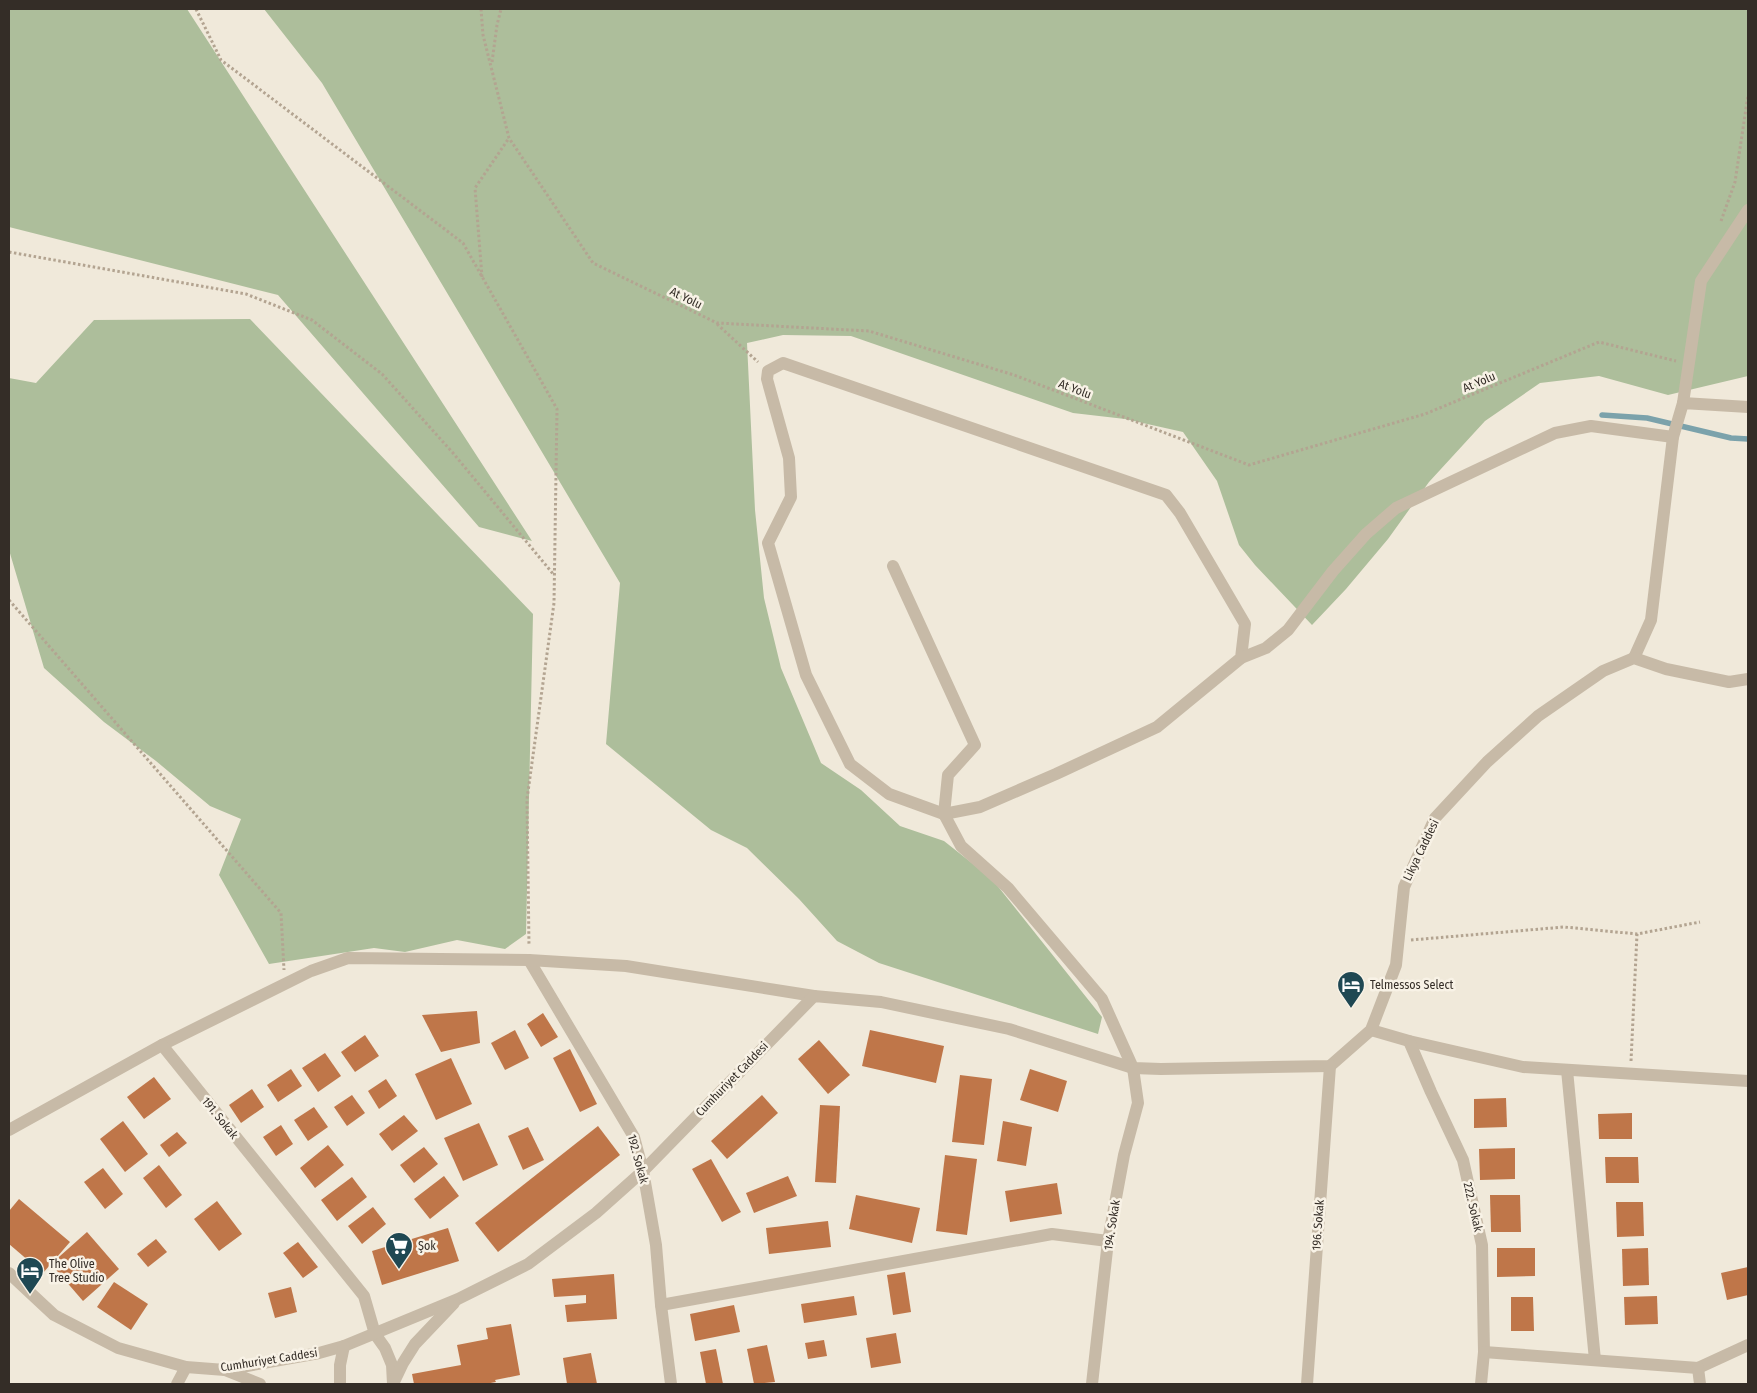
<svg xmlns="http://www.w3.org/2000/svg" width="1757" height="1393" viewBox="0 0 1757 1393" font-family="'Fira Sans Condensed',sans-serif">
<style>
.green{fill:#adbe9b}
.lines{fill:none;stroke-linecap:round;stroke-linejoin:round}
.stream{stroke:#7ba2ab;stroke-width:5.5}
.building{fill:#bf7649}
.path{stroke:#b3a491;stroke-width:3;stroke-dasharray:2.5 2.5;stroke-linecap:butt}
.minor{stroke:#c7baa7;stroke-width:12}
.labels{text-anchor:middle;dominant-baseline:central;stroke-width:5;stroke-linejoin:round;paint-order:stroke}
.street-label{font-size:12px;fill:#342d27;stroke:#f8f2e6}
.poi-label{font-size:12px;fill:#342d27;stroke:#f8f2e6;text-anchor:start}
</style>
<rect width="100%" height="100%" fill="#f0e9da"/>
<!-- green -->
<g class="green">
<polygon points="9,9 187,9 532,541 479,527 278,295 9,227"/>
<polygon points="264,9 1748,9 1748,376 1668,395 1599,376 1540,383 1485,421 1429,482 1388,539 1346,589 1312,625 1255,565 1239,545 1217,481 1183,432 1125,419 1073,413 851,336 783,335 747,343 755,510 764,598 781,668 821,763 861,790 900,826 944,841 992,879 1102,1017 1098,1034 879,963 837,941 799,899 747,848 711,830 606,744 620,583 322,83"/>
<polygon points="250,319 533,614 526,934 505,949 457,940 405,952 374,948 269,964 219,875 241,819 210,806 156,761 104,722 44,668 9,550 9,378 36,383 94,320"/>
</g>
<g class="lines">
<!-- stream -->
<polyline class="stream" points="1602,415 1647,418 1731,438 1748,439"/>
</g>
<!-- building -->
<g class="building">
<polygon points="477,1011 480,1043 441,1052 422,1015"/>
<polygon points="543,1013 558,1037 541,1047 527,1024"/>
<polygon points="515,1030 529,1058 505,1070 491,1043"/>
<polygon points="870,1030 944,1046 936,1083 862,1066"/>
<polygon points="365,1035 379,1056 355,1072 341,1052"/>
<polygon points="819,1040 850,1075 828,1094 798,1059"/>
<polygon points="570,1049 597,1104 580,1112 553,1058"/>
<polygon points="325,1053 341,1076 318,1092 302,1068"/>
<polygon points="451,1058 472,1104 436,1120 415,1074"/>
<polygon points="291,1069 302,1086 278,1102 267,1085"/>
<polygon points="1030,1069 1067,1081 1058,1112 1020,1100"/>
<polygon points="960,1075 992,1079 984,1145 952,1142"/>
<polygon points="154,1077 171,1099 144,1119 127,1097"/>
<polygon points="386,1079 397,1096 379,1109 368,1091"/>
<polygon points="252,1089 264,1107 241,1123 229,1105"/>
<polygon points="352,1095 365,1113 347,1126 334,1107"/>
<polygon points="762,1095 778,1113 727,1159 711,1141"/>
<polygon points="1506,1098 1507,1127 1474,1128 1474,1099"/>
<polygon points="820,1105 840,1106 836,1183 815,1182"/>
<polygon points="314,1107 328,1127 308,1141 294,1120"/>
<polygon points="1632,1113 1632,1139 1599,1139 1598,1114"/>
<polygon points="404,1115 418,1131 392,1151 379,1134"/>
<polygon points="123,1121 148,1154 125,1172 100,1139"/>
<polygon points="1003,1121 1032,1127 1026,1166 997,1161"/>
<polygon points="479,1123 498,1165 463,1181 444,1138"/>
<polygon points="281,1125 293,1144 276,1156 263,1137"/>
<polygon points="598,1126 620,1155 498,1252 475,1223"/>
<polygon points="528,1127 544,1160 523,1170 508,1136"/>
<polygon points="177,1132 187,1143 169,1157 160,1145"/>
<polygon points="328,1145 344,1165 315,1188 300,1168"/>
<polygon points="424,1147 438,1164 414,1183 400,1165"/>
<polygon points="1515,1148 1515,1179 1480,1180 1479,1149"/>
<polygon points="945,1155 977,1159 967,1235 936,1231"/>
<polygon points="1605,1157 1638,1157 1639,1183 1606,1183"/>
<polygon points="711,1159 741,1212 722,1222 692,1169"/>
<polygon points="159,1165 182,1195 166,1208 143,1178"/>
<polygon points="103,1168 123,1194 105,1209 84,1182"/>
<polygon points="444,1176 459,1196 430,1219 414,1199"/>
<polygon points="788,1176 797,1196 754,1213 746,1193"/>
<polygon points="352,1177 367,1197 337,1221 321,1200"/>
<polygon points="1057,1183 1062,1214 1010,1222 1005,1191"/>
<polygon points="856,1195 920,1208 912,1243 849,1229"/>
<polygon points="1490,1195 1520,1195 1521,1232 1491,1232"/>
<polygon points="19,1199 70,1242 43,1273 9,1244 9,1211"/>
<polygon points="217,1201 242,1234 219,1251 194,1219"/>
<polygon points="1616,1202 1643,1202 1644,1236 1617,1237"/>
<polygon points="373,1207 386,1224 362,1244 348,1226"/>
<polygon points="828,1221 831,1247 769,1254 766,1228"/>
<polygon points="448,1228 459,1261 382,1285 372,1251"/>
<polygon points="87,1232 119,1269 83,1301 51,1264"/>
<polygon points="156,1239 167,1252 148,1267 137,1254"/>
<polygon points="298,1242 318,1267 303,1278 283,1253"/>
<polygon points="1497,1248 1535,1248 1535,1276 1497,1277"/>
<polygon points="1648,1248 1649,1285 1623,1286 1622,1249"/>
<polygon points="1748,1267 1748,1295 1727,1300 1721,1273"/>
<polygon points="905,1272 911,1312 893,1315 887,1275"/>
<polygon points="614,1274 617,1319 567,1322 565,1305 586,1303 586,1295 554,1297 552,1279"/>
<polygon points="114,1282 148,1304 131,1330 97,1307"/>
<polygon points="291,1287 297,1312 275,1318 268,1293"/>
<polygon points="854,1296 857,1315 804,1323 801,1304"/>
<polygon points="1657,1296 1658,1324 1625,1325 1624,1297"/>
<polygon points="1511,1297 1533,1297 1534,1331 1511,1331"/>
<polygon points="734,1305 740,1332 695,1341 690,1314"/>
<polygon points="511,1324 520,1375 495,1380 496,1382 485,1384 414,1384 412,1374 461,1365 457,1345 488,1339 486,1328"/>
<polygon points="896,1333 901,1363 871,1368 866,1338"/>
<polygon points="824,1340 827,1356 808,1359 805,1343"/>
<polygon points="767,1345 775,1382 754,1384 747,1349"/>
<polygon points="716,1349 723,1384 706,1384 700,1352"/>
<polygon points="591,1353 597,1384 567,1384 563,1358"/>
</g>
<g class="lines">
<!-- path -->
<g class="path">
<polyline points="196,9 221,60 463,243 557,409 554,603 527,799 529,946"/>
<polyline points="481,9 483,35 509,138 593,263 717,323 869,331 1014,375 1249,465 1425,414 1599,342 1676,361"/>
<polyline points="492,62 497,25 501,9"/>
<polyline points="1721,221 1735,182 1748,95"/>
<polyline points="9,252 246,294 312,320 382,374 453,453 554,575"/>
<polyline points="482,277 475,188 509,138"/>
<polyline points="717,324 758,362"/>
<polyline points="9,600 281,913 284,970"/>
<polyline points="1411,940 1564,927 1637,934 1700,922"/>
<polyline points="1631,1061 1637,934"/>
</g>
<!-- minor -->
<g class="minor">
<polygon points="783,363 1166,495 1180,513 1245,624 1241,658 1157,727 1056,774 980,807 944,814 889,794 850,764 806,675 768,543 791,497 789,458 767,379 768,371"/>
<polyline points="1683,403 1701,281 1748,210"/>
<polyline points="893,566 975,745 948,775 944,814 961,846 1008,888 1102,999 1133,1068 1138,1103 1124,1155 1108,1241 1092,1384"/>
<polyline points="1241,658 1266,648 1288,630 1333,571 1366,534 1396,508 1555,433 1591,426 1673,437"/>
<polyline points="1634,658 1651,620 1673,437 1683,403 1748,407"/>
<polyline points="529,960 634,1137 643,1171 656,1245 661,1305 671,1384"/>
<polyline points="1371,1030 1409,1041 1523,1067 1748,1081"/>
<polyline points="1409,1041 1431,1092 1463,1160 1482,1245 1484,1352 1481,1384"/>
<polyline points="162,1045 311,971 348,958 529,960 626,966 814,996"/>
<polyline points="1567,1070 1595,1360"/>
<polyline points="9,1130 162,1045 364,1296 375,1334 385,1348 392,1365 393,1384"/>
<polyline points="9,1273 54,1315 118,1348 186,1367 225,1370 319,1353 344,1346 458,1299 528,1264 596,1213 643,1171 814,996 881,1002 1009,1029 1133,1068 1161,1069 1330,1066 1371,1030 1396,965 1404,887 1435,818 1487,762 1538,716 1603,671 1634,658 1666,669 1729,682 1748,679"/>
<polyline points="661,1305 1052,1234 1108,1241"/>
<polyline points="1484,1352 1698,1368 1748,1345"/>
<polyline points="1698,1368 1700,1384"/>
<polyline points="225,1370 260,1384"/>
<polyline points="177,1384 186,1367"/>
<polyline points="340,1384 340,1365 344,1346"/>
<polyline points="393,1384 403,1363 415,1344 454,1303"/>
<polyline points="1307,1384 1330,1066"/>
</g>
</g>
<!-- icons -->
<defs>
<symbol id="hotel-pin" viewBox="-11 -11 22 30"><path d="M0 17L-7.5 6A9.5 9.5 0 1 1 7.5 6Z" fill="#1f4853" stroke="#f8f2e6"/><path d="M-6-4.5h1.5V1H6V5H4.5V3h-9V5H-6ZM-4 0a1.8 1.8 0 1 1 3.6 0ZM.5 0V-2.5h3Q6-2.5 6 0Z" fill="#fff"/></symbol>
<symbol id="supermarket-pin" viewBox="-11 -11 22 30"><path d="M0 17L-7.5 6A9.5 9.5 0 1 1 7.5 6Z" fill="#1f4853" stroke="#f8f2e6"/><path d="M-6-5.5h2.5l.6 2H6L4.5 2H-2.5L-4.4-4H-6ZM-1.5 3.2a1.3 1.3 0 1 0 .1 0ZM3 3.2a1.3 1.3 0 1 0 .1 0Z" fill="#fff"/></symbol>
</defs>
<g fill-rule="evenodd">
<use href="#hotel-pin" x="1335" y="969" width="32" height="43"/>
<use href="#supermarket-pin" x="383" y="1230" width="32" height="43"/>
<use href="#hotel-pin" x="14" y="1255" width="32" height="43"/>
</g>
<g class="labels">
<!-- street labels -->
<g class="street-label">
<text transform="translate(686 298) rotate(26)">At Yolu</text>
<text transform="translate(1479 382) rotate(-23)">At Yolu</text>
<text transform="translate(1075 389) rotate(21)">At Yolu</text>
<text transform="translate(1421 850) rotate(-64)">Likya Caddesi</text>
<text transform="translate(732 1079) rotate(-46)">Cumhuriyet Caddesi</text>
<text transform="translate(220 1118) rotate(51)">191. Sokak</text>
<text transform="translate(638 1159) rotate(75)">192. Sokak</text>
<text transform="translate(1473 1207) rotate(77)">222. Sokak</text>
<text transform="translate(1112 1225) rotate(-81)">194. Sokak</text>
<text transform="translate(1318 1225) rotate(-86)">196. Sokak</text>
<text transform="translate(269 1360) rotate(-9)">Cumhuriyet Caddesi</text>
</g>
<!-- poi labels -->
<g class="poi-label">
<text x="1370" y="985">Telmessos Select</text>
<text x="418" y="1246">Şok</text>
<text x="49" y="1264">The Olive<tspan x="49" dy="14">Tree Studio</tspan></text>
</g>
</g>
<!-- border -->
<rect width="1757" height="1393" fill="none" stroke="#342d27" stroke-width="20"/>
</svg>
